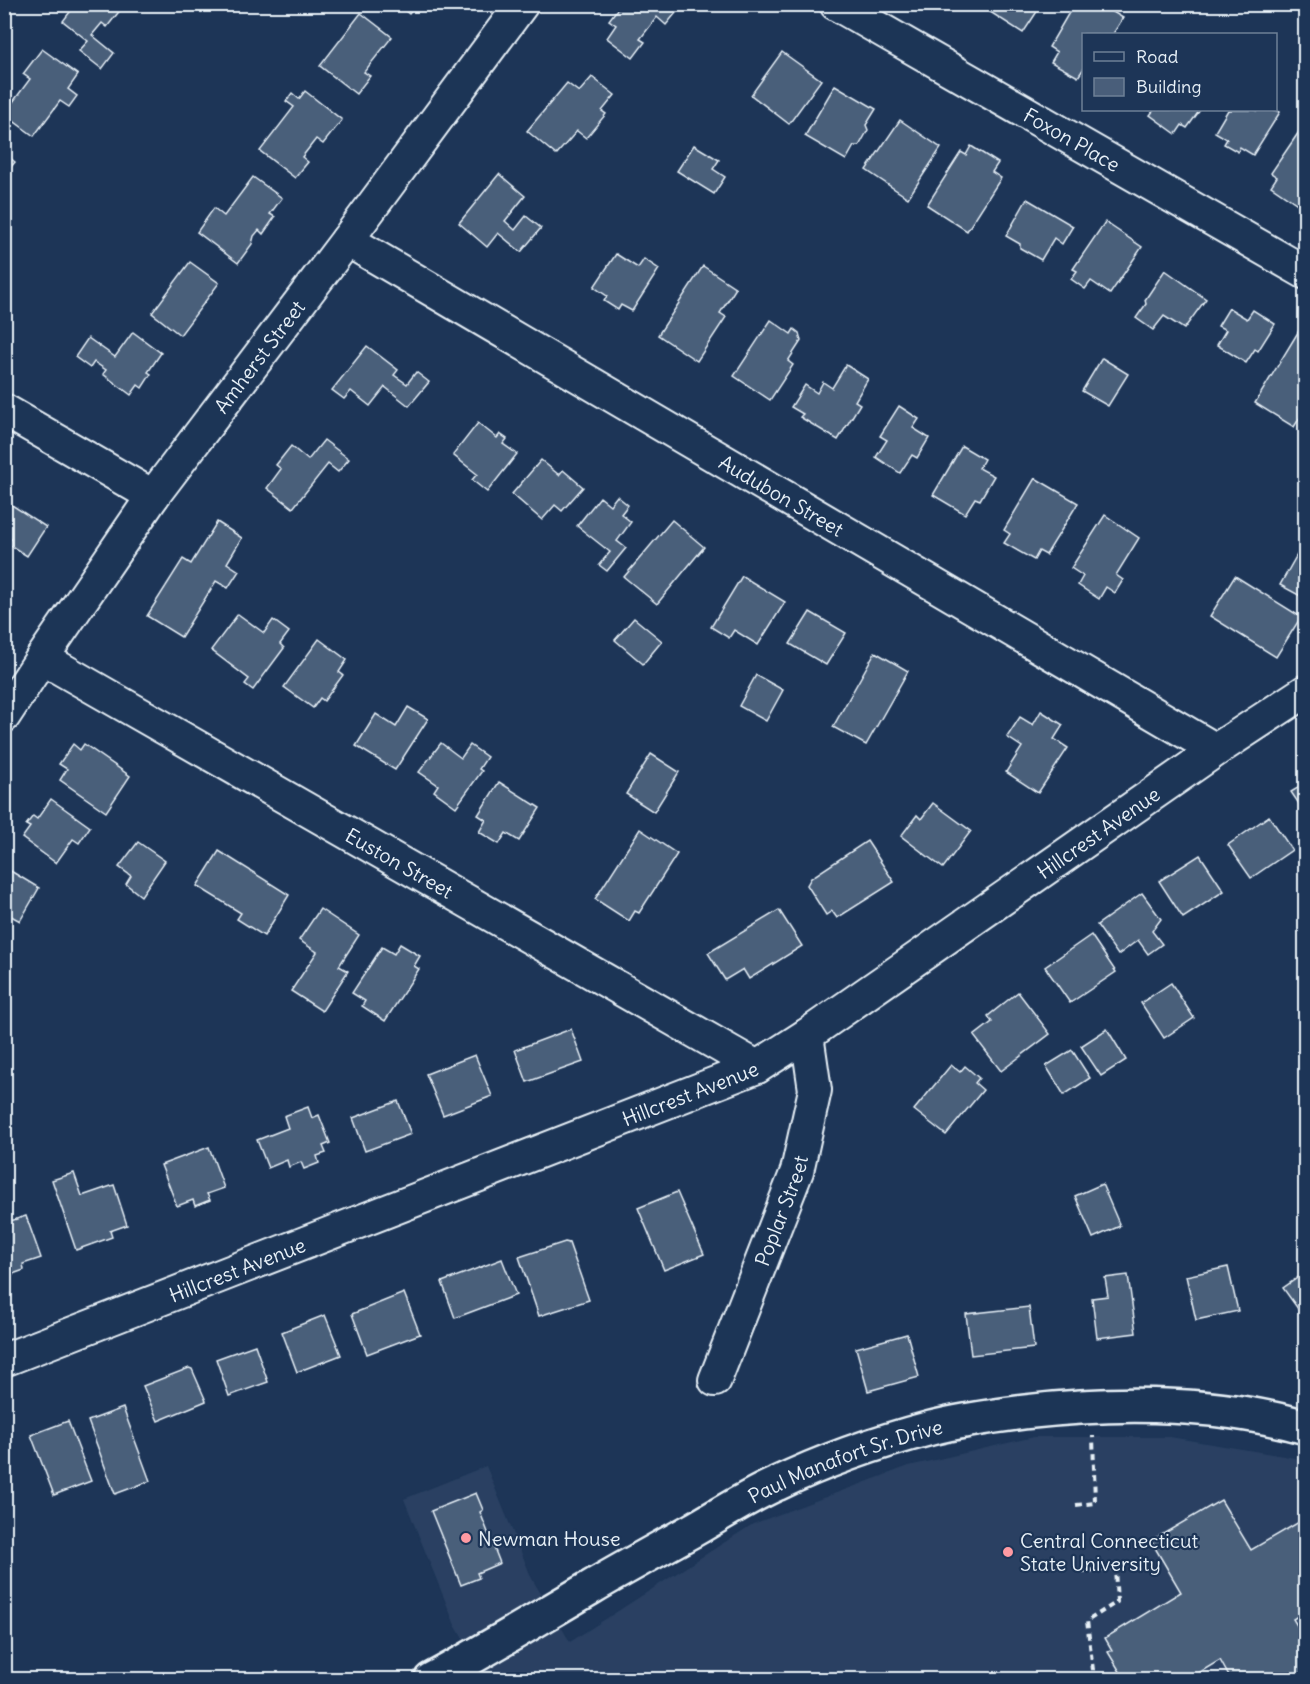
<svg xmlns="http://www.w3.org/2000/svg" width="1310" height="1684" viewBox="0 0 1310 1684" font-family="Delius,sans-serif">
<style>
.built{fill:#2a4162}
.building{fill:#495e7a;stroke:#e8f1f8;stroke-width:1.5}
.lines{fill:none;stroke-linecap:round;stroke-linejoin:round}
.minor-casing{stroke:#e8f1f8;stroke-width:36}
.tertiary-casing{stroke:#e8f1f8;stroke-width:38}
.path{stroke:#e8f1f8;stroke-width:4;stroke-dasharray:6 4.5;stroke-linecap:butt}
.minor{stroke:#1d3557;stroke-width:32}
.tertiary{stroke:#1d3557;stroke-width:33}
.poi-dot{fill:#ff9aa2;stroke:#1d3557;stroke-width:2}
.labels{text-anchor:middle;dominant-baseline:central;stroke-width:4.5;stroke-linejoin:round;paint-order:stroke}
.street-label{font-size:20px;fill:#e8f1f8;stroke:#1d3557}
.poi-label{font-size:20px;fill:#e8f1f8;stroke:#1d3557;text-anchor:start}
</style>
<rect width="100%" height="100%" fill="#1d3557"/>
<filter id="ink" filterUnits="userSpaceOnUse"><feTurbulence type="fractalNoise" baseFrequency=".0167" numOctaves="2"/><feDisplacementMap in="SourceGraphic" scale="12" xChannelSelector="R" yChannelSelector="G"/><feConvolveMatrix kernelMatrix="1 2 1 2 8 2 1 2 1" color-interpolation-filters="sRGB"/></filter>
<g filter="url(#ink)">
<!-- built -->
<polygon class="built" points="1034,1437 1170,1437 1295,1458 1306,1463 1305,1679 487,1679 455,1625 404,1499 486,1466 532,1579 570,1642 753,1524 909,1466"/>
<!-- building -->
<g class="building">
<polygon points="76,4 125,4 107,27 102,23 92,35 114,53 102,69 79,51 88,41 63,21"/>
<polygon points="397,4 417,4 409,14"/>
<polygon points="621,4 673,4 679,9 666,25 657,17 640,39 645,42 633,58 607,38 616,25 609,20"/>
<polygon points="990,4 1042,4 1023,33 987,10"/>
<polygon points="1074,4 1100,4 1123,18 1113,34 1084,34 1084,68 1078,77 1051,62 1057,52 1049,47"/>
<polygon points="361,13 392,37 364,72 370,76 356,94 320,66"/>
<polygon points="42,49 78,75 68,89 77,96 69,107 60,101 34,136 4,114 30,79 23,74"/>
<polygon points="782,52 821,80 789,124 751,95"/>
<polygon points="592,77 615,95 602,111 606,114 586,138 577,131 556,155 527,131 567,83 579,92"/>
<polygon points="835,85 876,109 866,125 868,130 859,146 854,146 846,160 805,136"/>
<polygon points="305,91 342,120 323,144 316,139 302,157 308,162 295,178 260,151 294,107 286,101 292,93 299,99"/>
<polygon points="1154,110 1200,110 1187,128 1182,125 1176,134 1150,115"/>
<polygon points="1228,110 1254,110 1257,111 1258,110 1275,110 1280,112 1253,155 1240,147 1238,152 1224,144 1227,139 1215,132"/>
<polygon points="900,120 941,148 908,198 866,170"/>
<polygon points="1305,123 1306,197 1299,205 1271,186 1277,177 1271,173"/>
<polygon points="694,145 719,160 713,169 725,177 714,194 677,171"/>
<polygon points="971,146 998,163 992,172 1001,178 967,231 927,205 961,152 966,155"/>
<polygon points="4,153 15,162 4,175"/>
<polygon points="499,174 525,196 505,221 515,230 526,216 541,228 521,252 498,233 487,247 459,223"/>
<polygon points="253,177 282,198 270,214 275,217 263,234 259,230 254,236 252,244 238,263 197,232 214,208 224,216"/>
<polygon points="1027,199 1073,226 1062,244 1054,238 1041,260 1020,248 1020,244 1006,236"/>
<polygon points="1105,222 1142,247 1110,294 1091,281 1085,289 1071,279 1077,271 1073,269"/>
<polygon points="616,254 638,268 644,259 659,269 632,311 621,305 618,310 604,301 607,296 594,287"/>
<polygon points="190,262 219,283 180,335 152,313"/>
<polygon points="703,266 736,288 720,313 726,317 697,361 658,335"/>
<polygon points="1165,270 1206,299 1184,329 1164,316 1153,330 1136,318 1146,304 1145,300"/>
<polygon points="1229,308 1247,319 1253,310 1275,324 1258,351 1255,349 1246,363 1217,345 1226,330 1218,326"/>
<polygon points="771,320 791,334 794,329 799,333 801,341 788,361 793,365 770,400 734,376"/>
<polygon points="1300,329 1306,332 1306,408 1294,427 1255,403"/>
<polygon points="133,332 161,353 148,372 151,374 142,388 138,385 131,395 103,374 106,370 94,362 90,368 75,357 88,338 115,357"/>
<polygon points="367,346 398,370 394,375 407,384 416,372 429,382 409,406 385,387 370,406 351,391 344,399 332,390"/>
<polygon points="1102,358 1128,374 1108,406 1082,391"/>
<polygon points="846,365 868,379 855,401 860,404 838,440 800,417 803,414 791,407 805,385 817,393 823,382 832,388"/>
<polygon points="899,406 919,419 913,428 929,438 917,458 912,455 900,473 876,457 887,440 880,436"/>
<polygon points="478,423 497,438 500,434 507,439 503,444 517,454 487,492 472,480 477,474 453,455"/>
<polygon points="324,440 349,459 338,472 328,464 293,508 267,488 281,469 276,465 291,446 308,460"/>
<polygon points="962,446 984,459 979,468 994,476 980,500 975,498 965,514 933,495"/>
<polygon points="541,460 559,475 563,470 583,487 562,511 555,505 542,520 512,494"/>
<polygon points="1035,478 1078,503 1046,555 1039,551 1034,560 1004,543 1010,534 1004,530"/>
<polygon points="617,496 628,505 621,514 631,522 617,541 626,548 607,571 599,565 610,552 577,526 600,497 610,505"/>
<polygon points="4,500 46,527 27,556 8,544 11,539 4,535"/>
<polygon points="1105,515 1139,538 1116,575 1123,580 1115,593 1106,587 1099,599 1078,585 1083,576 1071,568"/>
<polygon points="672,520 704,547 657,604 624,577"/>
<polygon points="217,522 242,538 227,563 239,571 228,588 216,581 181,637 147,616 183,559 191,564"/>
<polygon points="1302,546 1306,548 1306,599 1280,585"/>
<polygon points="742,576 785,602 758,645 734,630 729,638 711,627"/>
<polygon points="1235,576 1301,617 1276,657 1210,616"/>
<polygon points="810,612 846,633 826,665 790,644"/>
<polygon points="238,614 264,633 273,620 289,632 280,644 284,648 253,690 245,684 249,679 211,650"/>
<polygon points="634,618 662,641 643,664 615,640"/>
<polygon points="319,639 347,660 339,672 343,675 324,701 320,698 313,708 284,687"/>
<polygon points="875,652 908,671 866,745 833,727"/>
<polygon points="756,675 783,690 766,721 739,706"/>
<polygon points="408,707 428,719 395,770 356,746 376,714 396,727"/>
<polygon points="1041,711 1063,725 1054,739 1068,748 1038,793 1006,772 1022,747 1007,737 1020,717 1033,725"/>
<polygon points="441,743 461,758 470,745 487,757 479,769 482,771 456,807 434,791 438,785 419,772"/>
<polygon points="73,744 80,750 84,744 130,776 106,812 60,780 67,769 59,764"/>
<polygon points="651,754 679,772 654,812 626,794"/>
<polygon points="499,782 540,808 519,841 506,833 499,844 479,832 486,820 478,815"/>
<polygon points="1306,783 1306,814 1291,792"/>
<polygon points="51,799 90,827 79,843 73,839 56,863 22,838 30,827 26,825 33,816 37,819"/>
<polygon points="933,803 971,831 943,868 901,836 917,815 921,819"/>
<polygon points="1269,816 1292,850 1251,878 1228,845"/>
<polygon points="640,829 677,854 639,913 635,911 629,921 595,899"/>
<polygon points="867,841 894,882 837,918 832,911 826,915 807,885 811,878"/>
<polygon points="138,842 165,861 141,896 126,884 131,876 119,867"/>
<polygon points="219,851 289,895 264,936 237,919 241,913 197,886"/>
<polygon points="1200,855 1224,891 1183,918 1159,881"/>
<polygon points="4,867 39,888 20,921 4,912"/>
<polygon points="1142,893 1161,919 1152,931 1162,944 1148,954 1138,940 1118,955 1097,925"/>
<polygon points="320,909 359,935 339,966 348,971 322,1011 291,991 317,952 299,940"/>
<polygon points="779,910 802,946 749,979 743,969 725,980 708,953"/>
<polygon points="1091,935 1116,972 1070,1003 1045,967"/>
<polygon points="400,944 420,956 414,966 419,969 385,1021 362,1006 365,1001 352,993 382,947 394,954"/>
<polygon points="1171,983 1194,1018 1164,1038 1141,1003"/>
<polygon points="1018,992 1050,1034 1001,1071 974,1036 992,1022 988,1016"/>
<polygon points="571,1029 583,1062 527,1082 515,1050"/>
<polygon points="1107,1029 1126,1060 1101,1076 1081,1046"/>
<polygon points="1072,1050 1090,1078 1064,1095 1046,1066"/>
<polygon points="475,1055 492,1096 443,1115 426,1074"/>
<polygon points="951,1065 960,1072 965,1066 979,1078 975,1083 983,1090 946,1135 914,1110"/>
<polygon points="398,1101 411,1134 365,1151 353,1118"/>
<polygon points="308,1107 312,1118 319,1115 330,1143 323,1146 326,1153 317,1156 319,1163 304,1169 301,1162 289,1167 287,1160 268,1168 257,1140 288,1128 284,1116"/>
<polygon points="209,1147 224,1188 207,1194 210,1200 195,1206 193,1200 177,1206 161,1165"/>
<polygon points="74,1173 82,1196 114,1185 127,1225 110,1231 112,1237 76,1250 52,1180"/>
<polygon points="1102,1184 1120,1226 1093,1238 1075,1196"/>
<polygon points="677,1192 704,1254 664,1270 638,1208"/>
<polygon points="26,1216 41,1258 23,1264 24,1270 10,1275 8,1270 4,1271 4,1223"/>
<polygon points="565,1242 569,1243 589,1300 539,1316 519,1257"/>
<polygon points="502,1259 516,1295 455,1318 442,1282"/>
<polygon points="1228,1267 1238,1311 1196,1320 1186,1276"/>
<polygon points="1306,1272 1306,1320 1283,1288"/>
<polygon points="1128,1275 1136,1333 1097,1338 1092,1298 1108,1296 1105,1278"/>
<polygon points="404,1293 420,1334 367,1354 352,1314"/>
<polygon points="1029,1307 1034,1348 971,1355 966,1314"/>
<polygon points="325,1315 341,1355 297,1372 282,1332"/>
<polygon points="907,1334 919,1377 868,1391 856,1348"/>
<polygon points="255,1345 268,1382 229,1396 216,1359"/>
<polygon points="189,1368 192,1369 206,1401 158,1421 143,1386"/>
<polygon points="123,1408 150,1481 115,1494 88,1421"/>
<polygon points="68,1421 91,1481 54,1495 31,1435"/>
<polygon points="476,1493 483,1510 480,1512 500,1563 477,1573 479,1578 461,1585 431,1511"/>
<polygon points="1221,1500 1251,1550 1306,1518 1306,1611 1293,1619 1306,1640 1306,1680 1231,1680 1220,1660 1187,1680 1125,1680 1108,1652 1112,1650 1105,1638 1181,1592 1151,1541"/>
</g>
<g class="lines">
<defs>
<g id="minor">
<path id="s1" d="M836 4 1306 273"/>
<path id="s2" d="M347 240 1216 750"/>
<polyline points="4,410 153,496"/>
<path id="s3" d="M42 658 757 1067"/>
<path id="s4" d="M4 716 42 658 153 496 347 240 522 4"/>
<path id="s5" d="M4 1360 757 1067 807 1035 1216 750 1306 691"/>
<path id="s6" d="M715 1380 797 1171 815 1090 807 1035"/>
</g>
<g id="tertiary">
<path id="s7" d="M431 1680C485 1651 537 1619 590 1588 624 1568 659 1549 693 1530 721 1514 747 1497 776 1484 826 1460 878 1442 931 1428 962 1420 993 1416 1024 1412 1118 1401 1214 1401 1306 1427"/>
</g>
</defs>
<!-- minor casing -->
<use href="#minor" class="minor-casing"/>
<!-- tertiary casing -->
<use href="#tertiary" class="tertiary-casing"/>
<!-- path -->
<g class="path">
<polyline points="1076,1505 1095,1503 1093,1436"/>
<polyline points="1080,1571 1115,1569 1117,1602 1087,1621 1093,1670 1091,1680"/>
</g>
<!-- minor -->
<use href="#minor" class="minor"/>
<!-- tertiary -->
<use href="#tertiary" class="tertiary"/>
</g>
</g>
<!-- markers -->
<g class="poi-dot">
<circle cx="466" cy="1538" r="6"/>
<circle cx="1008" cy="1552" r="6"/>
</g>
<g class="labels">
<!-- street labels -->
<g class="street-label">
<text stroke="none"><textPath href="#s1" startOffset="272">Foxon Place</textPath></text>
<text stroke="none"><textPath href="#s4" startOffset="441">Amherst Street</textPath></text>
<text stroke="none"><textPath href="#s2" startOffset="504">Audubon Street</textPath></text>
<text stroke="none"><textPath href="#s5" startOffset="1222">Hillcrest Avenue</textPath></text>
<text stroke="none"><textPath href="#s3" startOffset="412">Euston Street</textPath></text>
<text stroke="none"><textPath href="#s5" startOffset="736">Hillcrest Avenue</textPath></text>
<text stroke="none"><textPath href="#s6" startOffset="182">Poplar Street</textPath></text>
<text stroke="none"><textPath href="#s5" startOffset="250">Hillcrest Avenue</textPath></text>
<text stroke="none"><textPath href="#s7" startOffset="470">Paul Manafort Sr. Drive</textPath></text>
</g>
<!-- poi labels -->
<g class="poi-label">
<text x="478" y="1538">Newman House</text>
<text x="1020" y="1540">Central Connecticut<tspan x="1020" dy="23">State University</tspan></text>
</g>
</g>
<!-- margin -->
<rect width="1310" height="1684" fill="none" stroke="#1d3557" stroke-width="24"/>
<rect x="12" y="12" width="1286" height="1660" fill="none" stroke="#e8f1f8" stroke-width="2" filter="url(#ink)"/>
<!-- legend -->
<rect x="1082" y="33" width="195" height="78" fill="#1d3557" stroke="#6e8097" stroke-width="1.5"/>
<rect x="1094" y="52" width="30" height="9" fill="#1d3557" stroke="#6e8097" stroke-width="1.5"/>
<text x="1136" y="63" font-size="18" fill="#e8f1f8">Road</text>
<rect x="1094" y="78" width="30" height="18" fill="#495e7a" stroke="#6e8097" stroke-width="1.5"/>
<text x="1136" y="93" font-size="18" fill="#e8f1f8">Building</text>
</svg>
